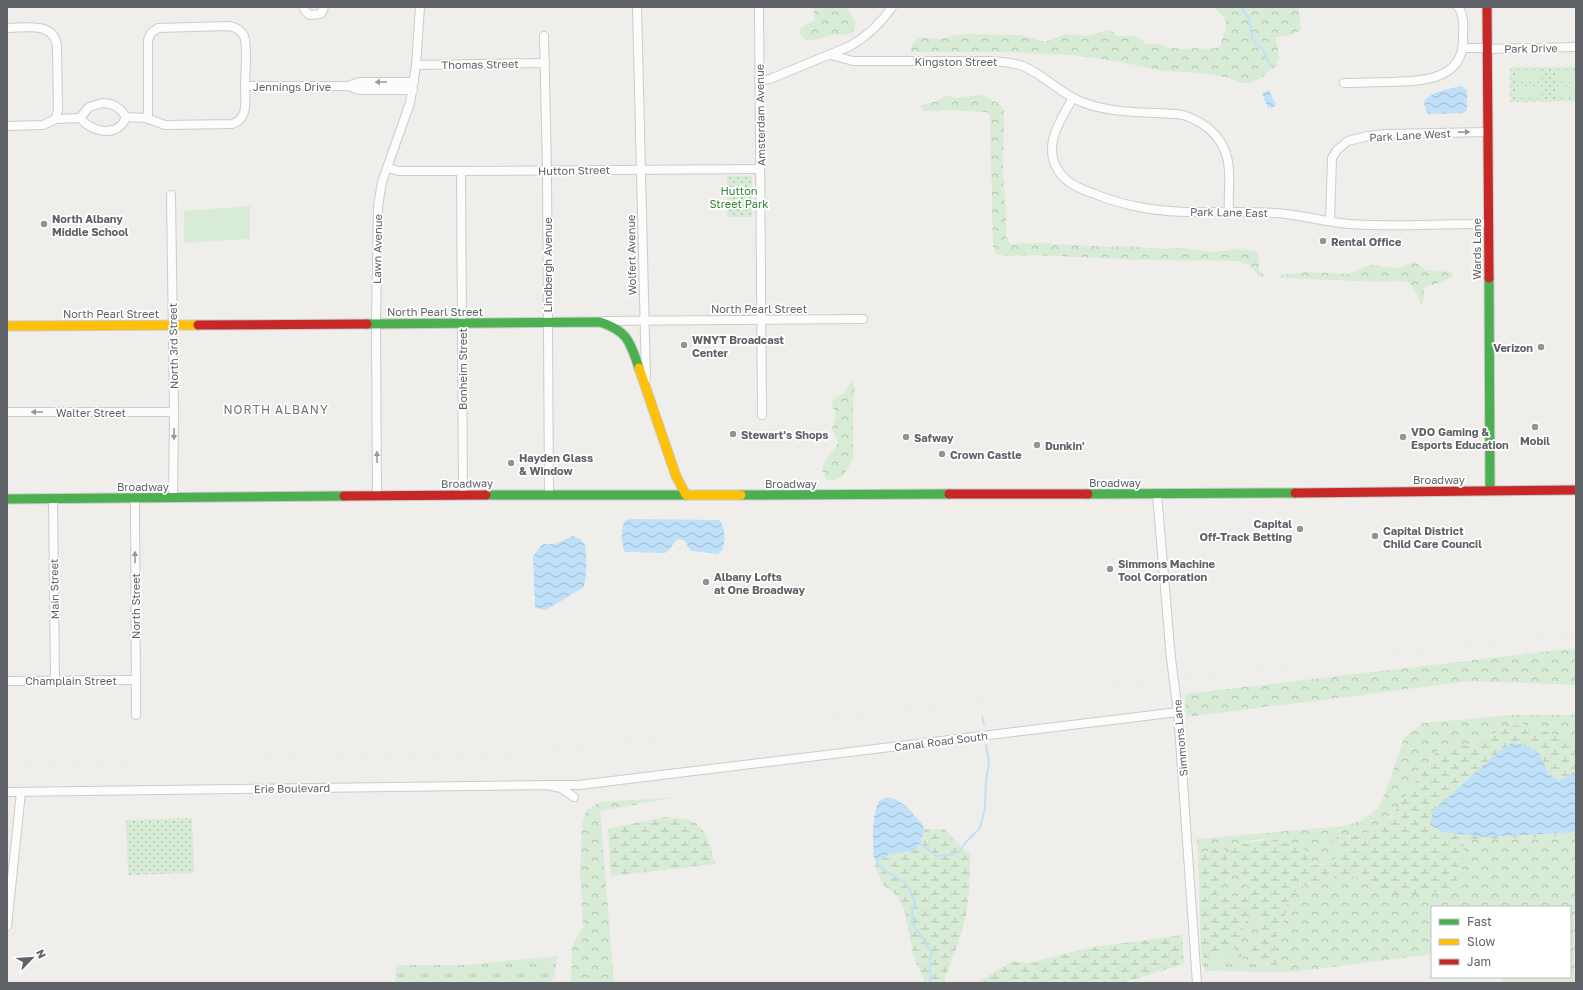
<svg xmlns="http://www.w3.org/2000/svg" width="1583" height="990" viewBox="0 0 1583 990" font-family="'Golos Text',sans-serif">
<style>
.grass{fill:url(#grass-tufts)}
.forest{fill:url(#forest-crowns)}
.wetland{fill:url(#wetland-marsh)}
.park{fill:url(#park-dots)}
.garden{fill:#d8ebd6}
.water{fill:url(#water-waves)}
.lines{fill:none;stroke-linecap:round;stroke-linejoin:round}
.stream{stroke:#bfe0f9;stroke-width:2}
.street-casing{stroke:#cbcccc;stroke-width:10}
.fast-casing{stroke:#cacacb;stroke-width:11}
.slow-casing{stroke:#cacacb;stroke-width:11}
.jam-casing{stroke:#cacacb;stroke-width:11}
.street{stroke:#fdfcfc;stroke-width:8}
.fast{stroke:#4caf50;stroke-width:9}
.slow{stroke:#ffc107;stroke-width:9}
.jam{stroke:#c62828;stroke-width:9}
.rail{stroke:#e4e4e4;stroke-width:2;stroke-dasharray:1 5;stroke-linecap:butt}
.oneway{fill:#96999c}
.poi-dot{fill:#919496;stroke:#fff;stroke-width:1.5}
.labels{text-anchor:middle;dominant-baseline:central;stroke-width:3.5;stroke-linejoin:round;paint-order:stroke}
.street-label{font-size:11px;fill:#5f6368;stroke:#fff}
.park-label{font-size:11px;fill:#348238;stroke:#fff}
.poi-label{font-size:11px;font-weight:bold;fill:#5f6368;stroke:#fff;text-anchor:start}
.neighbourhood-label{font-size:12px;letter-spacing:1px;fill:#70757a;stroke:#fff}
</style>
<defs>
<pattern id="grass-tufts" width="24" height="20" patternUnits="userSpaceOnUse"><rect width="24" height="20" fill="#d8ebd6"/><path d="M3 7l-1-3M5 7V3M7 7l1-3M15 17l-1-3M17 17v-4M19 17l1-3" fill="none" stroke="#b2c2b1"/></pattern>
<pattern id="forest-crowns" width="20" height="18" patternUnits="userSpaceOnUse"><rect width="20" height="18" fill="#d8ebd6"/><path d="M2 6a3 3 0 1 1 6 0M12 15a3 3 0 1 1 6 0" fill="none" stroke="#b2c2b1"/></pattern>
<pattern id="wetland-marsh" width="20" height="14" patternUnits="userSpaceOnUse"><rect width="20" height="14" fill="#d8ebd6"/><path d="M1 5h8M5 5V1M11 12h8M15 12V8" fill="none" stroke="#b2c2b1"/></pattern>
<pattern id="park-dots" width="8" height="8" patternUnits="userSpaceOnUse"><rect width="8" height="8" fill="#d8ebd6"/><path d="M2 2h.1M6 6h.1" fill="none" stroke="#b2c2b1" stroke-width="1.8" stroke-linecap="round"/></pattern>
<pattern id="water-waves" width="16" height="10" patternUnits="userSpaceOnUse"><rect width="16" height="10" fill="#bfe0f9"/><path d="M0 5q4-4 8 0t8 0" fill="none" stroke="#9eb9cd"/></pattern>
</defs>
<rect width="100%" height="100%" fill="#efeeea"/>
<!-- grass -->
<g class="grass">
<polygon points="1234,949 1240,952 1247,963 1278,967 1293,972 1206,971 1202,964 1201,952 1207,963"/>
<polygon points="557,956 555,974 550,983 395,983 396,965 465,965"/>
</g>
<!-- forest -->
<g class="forest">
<path d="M813 7H846L856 22 854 30C845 39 843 34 831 35 820 36 810 47 800 34L801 28 810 23 815 19Z"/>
<polygon points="1208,7 1298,7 1301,30 1288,36 1276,37 1279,59 1275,67 1269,70 1265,75 1256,81 1250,83 1242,83 1230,78 1199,73 1165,71 1115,61 1071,55 1003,52 911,52 911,47 917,39 922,37 939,39 962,34 1022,35 1045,42 1066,34 1089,36 1106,30 1114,32 1117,36 1136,36 1146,44 1159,44 1167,47 1182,49 1199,48 1206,49 1217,48 1220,45 1226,28 1226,21 1220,13 1214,8"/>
<path d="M946 95C956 101 966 96 977 95 984 95 988 99 994 101 1000 104 1002 106 1004 112L1003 174 1006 213V236L1009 243 1011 244 1040 243 1108 247 1125 246 1163 249 1182 248 1215 252 1237 249 1256 251 1259 258V269L1265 277 1259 276 1249 265 1238 261 1141 260 1033 255 1010 256 996 254 993 247 990 115 987 112 953 110 924 111 921 108V106L924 104 938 101Z"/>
<path d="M1414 262 1426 270 1450 272 1454 275 1445 281 1425 287 1424 290 1423 306C1420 304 1419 300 1417 295 1412 278 1400 280 1385 282L1278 278 1281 275 1308 272 1349 274 1369 265 1397 268Z"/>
<path d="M852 381 855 389 853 400V459L843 476 833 480H827C814 463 833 455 838 443L832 429 836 415 831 403 834 398 844 393Z"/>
<polygon points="1576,648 1576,685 1471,681 1186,717 1185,694"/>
<path d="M1511 715H1576V742C1561 742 1539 728 1524 725 1510 722 1484 740 1470 744 1459 748 1448 745 1438 751 1432 755 1427 765 1423 771 1397 808 1389 835 1337 837L1332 842 1338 850 1341 856C1314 875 1301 859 1277 846 1273 844 1269 841 1266 840 1256 837 1242 844 1232 846L1237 873C1246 878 1248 884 1247 894L1241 897 1234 896 1220 899 1217 894V890L1231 878 1227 855 1204 852 1198 855 1197 839 1345 826 1363 820 1378 808 1385 794 1404 738 1423 723Z"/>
<polygon points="679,797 600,811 614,983 571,983 572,947 583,926 580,871 582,826 586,810 600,802"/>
<polygon points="1576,836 1576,983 1505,983 1500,977 1570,977 1570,907 1432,907 1432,954 1293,972 1278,967 1275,951 1277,936 1283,923 1289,897 1300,887 1318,881 1349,876 1366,879 1378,887 1462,854 1463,841 1474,839"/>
<polygon points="1256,916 1263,925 1259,937 1253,949 1260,964 1246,963 1240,952 1234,949 1240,939 1245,921"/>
</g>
<!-- wetland -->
<g class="wetland">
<path d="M1523 724 1576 742V836L1474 839 1464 841 1461 875 1454 884 1440 892 1398 895 1378 887 1366 879 1349 876 1318 881 1300 887 1289 898 1283 923 1277 936 1275 951 1278 967 1260 964 1253 949 1259 937 1263 925 1256 916 1245 921 1240 939 1234 949 1207 963 1201 952 1198 855 1204 852 1223 847 1227 855 1231 879 1218 890 1217 894 1220 899 1234 896 1241 897 1247 893C1249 882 1244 875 1233 872L1230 854 1232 846C1265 839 1273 837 1305 850L1311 865H1324L1340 856 1338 850 1332 842 1337 837H1348L1364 833 1380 826 1392 816 1436 752 1453 746 1469 745 1509 727Z"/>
<path d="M665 817C672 818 681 818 688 820 707 825 711 847 715 864L611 876 608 829Z"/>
<path d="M925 829H944L970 855C970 873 970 891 967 908 963 932 954 955 945 977V983H925L913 955 905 912 898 896 883 885 875 866 876 861H879L889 854 901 852 919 846Z"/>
<polygon points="1182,935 1184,964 1122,983 976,983 1013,961 1029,963 1087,948"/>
</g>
<!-- park -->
<g class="park">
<polygon points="1510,67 1576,67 1576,101 1510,102"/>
<rect x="727" y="176" width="25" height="41"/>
<polygon points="192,818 194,873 128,875 126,820"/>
</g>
<!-- garden -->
<g class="garden">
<rect x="1516" y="70" width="26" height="12"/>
<rect x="1555" y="70" width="21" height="12"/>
<polygon points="1576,85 1576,97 1555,98 1555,86"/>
<rect x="1516" y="86" width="26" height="12"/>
<polygon points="250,206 250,239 184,243 184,211"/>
</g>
<!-- water -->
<g class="water">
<path d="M1462 86 1467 91V109L1465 113 1429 114 1426 112 1424 102C1428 92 1453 88 1462 86Z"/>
<polygon points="1269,90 1276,105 1271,109 1271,107 1268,108 1262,93"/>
<path d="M632 519 719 520C726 526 727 549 718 554L693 551 690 550 685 541 679 539 674 542 670 549 665 553 628 552H625C621 544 620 527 626 520Z"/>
<path d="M573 536C577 538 582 539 584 543 588 551 586 579 584 587L546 610 535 608 533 556 541 546 544 544H555Z"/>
<polygon points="1511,743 1526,745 1540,754 1548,773 1559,781 1573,773 1576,773 1576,832 1486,837 1443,832 1430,825 1433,811 1496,754"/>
<path d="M888 797 897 800 907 807 923 825 924 832 920 843 916 849 911 851 889 854 877 862 874 858C873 839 871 819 879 801Z"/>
</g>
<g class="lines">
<!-- stream -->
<g class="stream">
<polyline points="1241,7 1248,17 1253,40 1258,46 1263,49 1268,61 1272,66"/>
<polyline points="982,717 984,724"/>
<polyline points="920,843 936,856 949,855 959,852 966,842 980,828 985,808 986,780 989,763 986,745"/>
<path d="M877 862 885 871 904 882 910 890 915 902 912 915 913 924 932 953C928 963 932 972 930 983"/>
</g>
<defs>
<g id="street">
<polyline points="303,7 306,12 310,15 321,14 324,7"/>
<polyline points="637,7 646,379"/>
<polyline points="759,7 762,415"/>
<path d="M7 28C25 28 54 21 57 46L58 109 56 119"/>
<polyline points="544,36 547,170 549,494"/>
<polyline points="1463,48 1487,48"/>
<polyline points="1487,49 1576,47"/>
<path d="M831 55 853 61H991C1003 62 1014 62 1025 67 1045 76 1061 94 1082 102 1115 115 1149 111 1183 115 1209 123 1228 142 1229 171 1230 184 1228 198 1229 211"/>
<polyline points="416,65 545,63"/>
<path d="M759 81 770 79 850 46C868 36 881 23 892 7"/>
<path d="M1344 83C1359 83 1375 82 1390 82 1420 81 1463 81 1463 40 1463 29 1465 15 1458 7"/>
<polyline points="348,86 359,90 413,90"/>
<path d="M1073 98C1060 120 1041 148 1060 173 1068 184 1082 190 1095 194 1109 200 1124 204 1139 207 1183 216 1230 210 1274 213 1300 214 1324 222 1349 224 1390 227 1432 224 1473 224L1488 223"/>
<path d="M102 103C113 103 121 108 126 117 118 139 91 132 80 118L89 107Z"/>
<path d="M126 117 146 118 165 125 232 124C249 119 245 101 245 86H348L359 82H414"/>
<path d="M148 119V40L151 33 158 28 229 26C235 27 241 30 244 36 248 46 245 75 245 86"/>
<polyline points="7,126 43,125 56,119 80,118"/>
<polyline points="388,168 399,171 461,171 760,169"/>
<polyline points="461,171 463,495"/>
<polyline points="171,195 174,412 173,498"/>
<polyline points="1330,221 1332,158 1337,150 1348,141 1368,136 1385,134 1487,132"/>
<polyline points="603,321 863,319"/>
<polyline points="7,412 174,412"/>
<polyline points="1157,494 1171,659 1178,712 1197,983"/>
<polyline points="377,496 376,323 378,206 382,182 410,103 416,65 420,7"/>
<polyline points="53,498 55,680"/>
<polyline points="135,498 136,715"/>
<polyline points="7,681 134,680"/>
<polyline points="547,785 579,785 1178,712"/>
<polyline points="7,792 547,785 561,788 574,797"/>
<polyline points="7,926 21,792"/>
</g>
<g id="fast">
<polyline points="1489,278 1490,490"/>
<path d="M367 324 600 322C628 331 630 342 639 368"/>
<polyline points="1088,494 1295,493"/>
<polyline points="486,495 686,495"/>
<polyline points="741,495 949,494"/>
<polyline points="7,499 344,496"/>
</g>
<g id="slow">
<polyline points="7,326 198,325"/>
<polyline points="639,368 676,476 686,495 741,495"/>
</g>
<g id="jam">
<polyline points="1487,7 1489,278"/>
<polyline points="198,325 367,324"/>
<polyline points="1295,493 1576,490"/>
<polyline points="949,494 1088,494"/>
<polyline points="344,496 486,495"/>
</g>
</defs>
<!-- street casing -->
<use href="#street" class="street-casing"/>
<!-- fast casing -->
<use href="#fast" class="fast-casing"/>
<!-- slow casing -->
<use href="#slow" class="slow-casing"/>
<!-- jam casing -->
<use href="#jam" class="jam-casing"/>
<!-- street -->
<use href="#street" class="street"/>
<!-- fast -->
<use href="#fast" class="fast"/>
<!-- slow -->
<use href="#slow" class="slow"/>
<!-- jam -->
<use href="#jam" class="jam"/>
<!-- rail -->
<polyline class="rail" points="7,763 459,756 542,752 1576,633"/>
</g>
<!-- one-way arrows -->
<defs><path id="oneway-solid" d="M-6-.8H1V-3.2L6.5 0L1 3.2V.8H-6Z"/></defs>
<g class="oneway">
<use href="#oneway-solid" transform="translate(381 82) rotate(180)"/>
<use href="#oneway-solid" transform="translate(1464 132) rotate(-1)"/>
<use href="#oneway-solid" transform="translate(37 412) rotate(180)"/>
<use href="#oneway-solid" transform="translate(174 434) rotate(91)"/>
<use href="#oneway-solid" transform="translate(377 457) rotate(-91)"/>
<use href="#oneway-solid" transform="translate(135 557) rotate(-90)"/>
</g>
<!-- markers -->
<g class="poi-dot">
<circle cx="44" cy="224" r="4"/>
<circle cx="1323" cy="241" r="4"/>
<circle cx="684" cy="345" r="4"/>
<circle cx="1541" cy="347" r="4"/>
<circle cx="1535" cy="427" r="4"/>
<circle cx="733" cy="434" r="4"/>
<circle cx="906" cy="437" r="4"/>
<circle cx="1403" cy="437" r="4"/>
<circle cx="1037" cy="445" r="4"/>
<circle cx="942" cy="454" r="4"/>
<circle cx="511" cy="463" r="4"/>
<circle cx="1300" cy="529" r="4"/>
<circle cx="1375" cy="536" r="4"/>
<circle cx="1110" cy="569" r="4"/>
<circle cx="706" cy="582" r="4"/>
</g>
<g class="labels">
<!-- street labels -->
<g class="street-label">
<text transform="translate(1531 48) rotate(-1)">Park Drive</text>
<text x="956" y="61">Kingston Street</text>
<text transform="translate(480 64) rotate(-1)">Thomas Street</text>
<text x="292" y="86">Jennings Drive</text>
<text transform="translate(760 115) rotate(-91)">Amsterdam Avenue</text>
<text transform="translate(1410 135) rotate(-3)">Park Lane West</text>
<text transform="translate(574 170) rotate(-1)">Hutton Street</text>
<text transform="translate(1229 212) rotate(1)">Park Lane East</text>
<text transform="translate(377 249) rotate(-89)">Lawn Avenue</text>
<text transform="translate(1476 249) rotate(-90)">Wards Lane</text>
<text transform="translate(631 255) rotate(-91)">Wolfert Avenue</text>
<text transform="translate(547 265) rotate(-90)">Lindbergh Avenue</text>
<text x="759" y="308">North Pearl Street</text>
<text x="435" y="311">North Pearl Street</text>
<text x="111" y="313">North Pearl Street</text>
<text transform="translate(173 346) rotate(-91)">North 3rd Street</text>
<text transform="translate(462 369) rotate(-90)">Bonheim Street</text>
<text x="91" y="412">Walter Street</text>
<text x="1439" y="479">Broadway</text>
<text x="1115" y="482">Broadway</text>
<text transform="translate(467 483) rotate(-1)">Broadway</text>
<text x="791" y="483">Broadway</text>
<text x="143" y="486">Broadway</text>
<text transform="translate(54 589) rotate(-91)">Main Street</text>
<text transform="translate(135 606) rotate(-90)">North Street</text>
<text x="71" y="680">Champlain Street</text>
<text transform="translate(1180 738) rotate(-95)">Simmons Lane</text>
<text transform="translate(941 741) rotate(-7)">Canal Road South</text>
<text transform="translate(292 788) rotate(-1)">Erie Boulevard</text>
</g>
<!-- park labels -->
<g class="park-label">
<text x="739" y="190">Hutton<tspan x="739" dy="13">Street Park</tspan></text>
</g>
<!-- poi labels -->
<g class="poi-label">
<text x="52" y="218">North Albany<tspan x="52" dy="13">Middle School</tspan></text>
<text x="1331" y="241">Rental Office</text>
<text x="692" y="339">WNYT Broadcast<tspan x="692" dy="13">Center</tspan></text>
<text x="1533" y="347" text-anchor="end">Verizon</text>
<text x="1411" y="431">VDO Gaming &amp;<tspan x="1411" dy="13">Esports Education</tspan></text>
<text x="741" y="434">Stewart's Shops</text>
<text x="914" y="437">Safway</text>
<text x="1535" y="440" text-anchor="middle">Mobil</text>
<text x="1045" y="445">Dunkin'</text>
<text x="950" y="454">Crown Castle</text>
<text x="519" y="457">Hayden Glass<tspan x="519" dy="13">&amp; Window</tspan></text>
<text x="1292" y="523" text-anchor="end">Capital<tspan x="1292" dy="13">Off-Track Betting</tspan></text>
<text x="1383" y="530">Capital District<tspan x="1383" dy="13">Child Care Council</tspan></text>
<text x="1118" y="563">Simmons Machine<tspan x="1118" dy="13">Tool Corporation</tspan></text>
<text x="714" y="576">Albany Lofts<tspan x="714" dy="13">at One Broadway</tspan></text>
</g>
<!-- neighbourhood labels -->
<g class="neighbourhood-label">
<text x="276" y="409">NORTH ALBANY</text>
</g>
</g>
<!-- border -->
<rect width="1583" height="990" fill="none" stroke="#5f6368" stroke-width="16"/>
<!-- legend -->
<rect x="1431" y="906" width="140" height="72" fill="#ffffff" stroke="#bfc1c3"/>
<rect x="1439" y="919" width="20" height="6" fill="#4caf50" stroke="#bfc1c3"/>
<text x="1467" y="926" font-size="12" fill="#5f6368">Fast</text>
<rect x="1439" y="939" width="20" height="6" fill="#ffc107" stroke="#bfc1c3"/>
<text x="1467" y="946" font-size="12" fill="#5f6368">Slow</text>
<rect x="1439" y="959" width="20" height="6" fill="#c62828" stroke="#bfc1c3"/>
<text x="1467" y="966" font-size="12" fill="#5f6368">Jam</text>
<!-- north arrow -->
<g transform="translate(32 958) rotate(65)" stroke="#ffffff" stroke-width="3" paint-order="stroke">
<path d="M0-3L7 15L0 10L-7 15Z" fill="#5f6368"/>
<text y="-6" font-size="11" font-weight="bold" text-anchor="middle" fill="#5f6368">N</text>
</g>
</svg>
